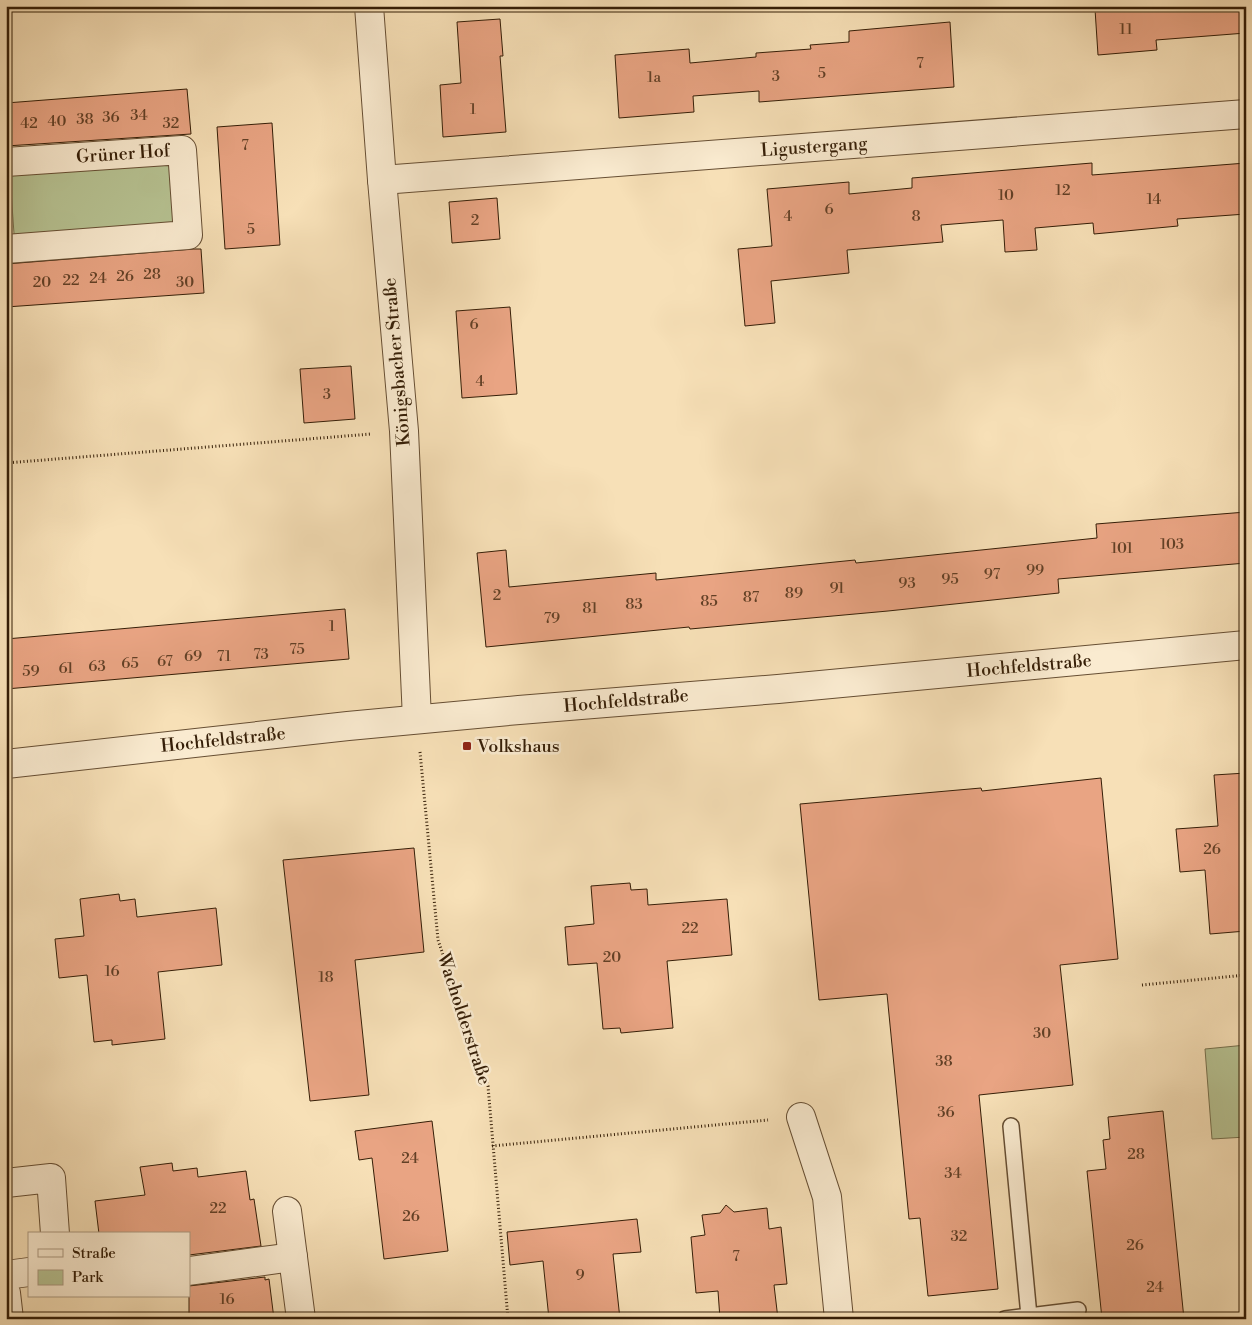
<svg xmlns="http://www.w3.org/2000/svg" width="1252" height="1325" viewBox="0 0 1252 1325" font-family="'Libre Bodoni',serif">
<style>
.green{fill:#b7c393;stroke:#76704d}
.building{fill:#e9a483;stroke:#351e07}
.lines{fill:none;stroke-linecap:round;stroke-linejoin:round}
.service-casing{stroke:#664e33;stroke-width:18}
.minor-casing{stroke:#664e33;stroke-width:30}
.path{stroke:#351e07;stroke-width:3;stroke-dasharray:1 2.5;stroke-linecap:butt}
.service{stroke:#faebd0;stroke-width:15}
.minor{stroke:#faebd0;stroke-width:28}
.poi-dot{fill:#8f2418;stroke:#faebd0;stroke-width:2}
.labels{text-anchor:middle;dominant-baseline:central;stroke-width:5;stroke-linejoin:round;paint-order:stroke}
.number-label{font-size:15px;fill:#624026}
.street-label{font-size:18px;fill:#351e07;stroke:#faebd0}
.poi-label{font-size:18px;fill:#351e07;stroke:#faebd0;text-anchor:start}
</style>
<rect width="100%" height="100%" fill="#f7e0b7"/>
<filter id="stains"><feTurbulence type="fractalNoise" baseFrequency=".004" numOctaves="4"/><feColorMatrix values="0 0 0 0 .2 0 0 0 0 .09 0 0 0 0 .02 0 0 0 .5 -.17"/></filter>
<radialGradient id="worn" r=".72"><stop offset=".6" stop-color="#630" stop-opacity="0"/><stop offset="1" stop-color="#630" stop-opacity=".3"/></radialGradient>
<!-- green -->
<g class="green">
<polygon points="182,150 188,235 15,248 9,162"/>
<polygon points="1246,1045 1246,1137 1212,1139 1205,1049"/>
</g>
<!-- building -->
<g class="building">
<polygon points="1129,6 1246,6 1246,33 1156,40 1157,50 1098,55 1095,9"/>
<polygon points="500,19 503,56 500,56 506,132 443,137 440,85 461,83 457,22"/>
<polygon points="950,22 954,87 759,102 759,91 693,96 694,112 619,118 615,55 689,49 690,63 756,57 756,53 811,49 810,45 849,42 849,31"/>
<polygon points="187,89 191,134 6,146 6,103"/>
<polygon points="272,123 280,245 225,249 217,127"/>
<polygon points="1092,163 1092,175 1246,163 1246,214 1177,219 1178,226 1094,234 1093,223 1035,228 1037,250 1005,252 1003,220 941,225 943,242 847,250 849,273 771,281 775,323 745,326 738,249 772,246 767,189 849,182 849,194 912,188 912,178"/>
<polygon points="497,198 500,239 452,243 449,202"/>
<polygon points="193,249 201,249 204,293 6,307 6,264"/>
<polygon points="510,307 517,394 462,398 456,311"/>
<polygon points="351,366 355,419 304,423 300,369"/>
<polygon points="1246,512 1246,563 1058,579 1059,593 888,611 690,629 689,627 486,647 477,553 506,550 509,587 656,573 656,580 855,560 856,563 1097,538 1096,524"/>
<polygon points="345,609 349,659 6,689 6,639"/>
<polygon points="1246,773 1246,931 1210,934 1205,870 1180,872 1176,829 1218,826 1214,775"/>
<polygon points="1101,778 1118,959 1060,965 1073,1085 979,1095 998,1289 928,1296 920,1218 909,1219 887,994 819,1000 800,804 981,788 982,791"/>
<polygon points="414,848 424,952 355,960 369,1095 310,1101 283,860"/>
<polygon points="630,883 631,890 647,889 648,905 727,899 732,955 667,961 673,1028 621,1033 620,1028 603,1029 597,963 568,965 565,927 594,924 591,886"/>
<polygon points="119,894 120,901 135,899 137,917 216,908 222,965 158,972 165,1039 112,1045 112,1040 94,1042 87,975 59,978 55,939 84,936 80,899"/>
<polygon points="1163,1111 1184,1319 1102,1319 1087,1171 1106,1169 1103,1140 1110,1139 1108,1117"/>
<polygon points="432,1121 448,1251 384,1259 372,1158 359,1160 355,1131"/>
<polygon points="172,1163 173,1171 197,1168 198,1177 246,1171 250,1200 254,1199 261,1246 189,1255 189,1234 99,1234 95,1201 145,1195 140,1167"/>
<polygon points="726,1205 734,1212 767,1208 769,1229 781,1227 787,1284 774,1285 778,1319 720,1319 718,1291 696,1293 691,1237 705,1235 702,1215 720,1213"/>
<polygon points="637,1219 641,1252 613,1254 620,1319 549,1319 543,1261 510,1265 507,1232"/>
<polygon points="265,1277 265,1280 269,1279 274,1319 189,1319 189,1286"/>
</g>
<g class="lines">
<defs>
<g id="service">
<polyline points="1011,1126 1029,1316"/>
<polyline points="1005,1319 1078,1310"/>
</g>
<g id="minor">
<polyline points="369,6 382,180 404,431 417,719"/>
<polyline points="6,162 182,150 188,235 6,249"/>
<polyline points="382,180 1246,114"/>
<polyline points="6,764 348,726 519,710 778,689 1246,645"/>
<polyline points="801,1117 827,1197 839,1319"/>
<polyline points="6,1183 51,1178 55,1234"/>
<polyline points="287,1211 301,1319"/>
<polyline points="189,1271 293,1257"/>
<polyline points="6,1275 29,1272"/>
<polyline points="6,1293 9,1319"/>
</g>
</defs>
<!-- service casing -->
<use href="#service" class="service-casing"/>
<!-- minor casing -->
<use href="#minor" class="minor-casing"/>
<!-- path -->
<g class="path">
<polyline points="6,463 371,434"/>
<polyline points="420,752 438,940 488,1086 508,1319"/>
<polyline points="1142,985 1246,975"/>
<polyline points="492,1146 768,1120"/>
</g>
<!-- service -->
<use href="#service" class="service"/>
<!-- minor -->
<use href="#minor" class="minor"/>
</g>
<!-- markers -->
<rect class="poi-dot" x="462" y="741" width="10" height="10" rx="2.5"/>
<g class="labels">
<!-- number labels -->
<g class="number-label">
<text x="1126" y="29">11</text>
<text x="920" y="63">7</text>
<text x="822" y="73">5</text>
<text x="776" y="76">3</text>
<text x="654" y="77">1a</text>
<text x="473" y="109">1</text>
<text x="139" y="115">34</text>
<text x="111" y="117">36</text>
<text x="85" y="119">38</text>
<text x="57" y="121">40</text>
<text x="29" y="123">42</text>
<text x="171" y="123">32</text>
<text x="245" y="145">7</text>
<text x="1063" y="190">12</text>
<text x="1006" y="195">10</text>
<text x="1154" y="199">14</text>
<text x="829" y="209">6</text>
<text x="788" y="216">4</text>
<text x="916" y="216">8</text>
<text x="475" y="220">2</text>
<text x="251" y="229">5</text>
<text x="152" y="274">28</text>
<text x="125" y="276">26</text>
<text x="98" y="278">24</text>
<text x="71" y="280">22</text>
<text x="42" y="282">20</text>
<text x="185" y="282">30</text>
<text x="474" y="324">6</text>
<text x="480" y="381">4</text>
<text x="327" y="394">3</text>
<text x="1172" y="544">103</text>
<text x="1122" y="548">101</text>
<text x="1035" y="570">99</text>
<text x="992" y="574">97</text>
<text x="950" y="579">95</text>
<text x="907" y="583">93</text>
<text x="837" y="588">91</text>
<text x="794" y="593">89</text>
<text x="497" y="595">2</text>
<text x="751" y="597">87</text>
<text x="709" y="601">85</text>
<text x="634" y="604">83</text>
<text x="590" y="608">81</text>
<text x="552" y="618">79</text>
<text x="332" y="626">1</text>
<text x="297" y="649">75</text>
<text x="261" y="654">73</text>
<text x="193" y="656">69</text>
<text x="224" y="656">71</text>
<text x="165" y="661">67</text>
<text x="130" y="663">65</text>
<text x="97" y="666">63</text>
<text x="66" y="668">61</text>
<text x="31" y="671">59</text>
<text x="1212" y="849">26</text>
<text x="690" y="928">22</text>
<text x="612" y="957">20</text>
<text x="112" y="971">16</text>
<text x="326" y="977">18</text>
<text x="1042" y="1033">30</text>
<text x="944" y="1061">38</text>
<text x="946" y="1112">36</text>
<text x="1136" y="1154">28</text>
<text x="410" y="1158">24</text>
<text x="953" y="1173">34</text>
<text x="218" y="1208">22</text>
<text x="411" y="1216">26</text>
<text x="959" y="1236">32</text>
<text x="1135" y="1245">26</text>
<text x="736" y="1256">7</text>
<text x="580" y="1275">9</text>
<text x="1155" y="1287">24</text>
<text x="227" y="1299">16</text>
</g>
<!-- street labels -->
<g class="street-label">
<text transform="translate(814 147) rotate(-4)">Ligustergang</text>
<text transform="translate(123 154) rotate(-4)">Grüner Hof</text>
<text transform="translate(397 362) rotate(-95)">Königsbacher Straße</text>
<text transform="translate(1029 666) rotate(-5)">Hochfeldstraße</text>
<text transform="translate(626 701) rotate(-5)">Hochfeldstraße</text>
<text transform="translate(223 740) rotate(-6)">Hochfeldstraße</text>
<text transform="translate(464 1019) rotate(72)">Wacholderstraße</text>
</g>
<!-- poi labels -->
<g class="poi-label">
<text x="477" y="746">Volkshaus</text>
</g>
</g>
<!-- margin -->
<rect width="1252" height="1325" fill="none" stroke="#f7e0b7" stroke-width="25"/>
<rect x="8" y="8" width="1237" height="1310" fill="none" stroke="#351e07" stroke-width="2.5"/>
<rect x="12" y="12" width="1227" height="1300" fill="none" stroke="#351e07"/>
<!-- legend -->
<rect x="28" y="1232" width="162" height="65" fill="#faebd0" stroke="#ab9980"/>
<rect x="38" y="1249" width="25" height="8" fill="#faebd0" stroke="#ab9980"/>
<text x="72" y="1258" font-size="15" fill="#351e07">Straße</text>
<rect x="38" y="1270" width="25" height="15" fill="#b7c393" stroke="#ab9980"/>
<text x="72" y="1282" font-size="15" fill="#351e07">Park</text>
<rect width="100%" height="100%" filter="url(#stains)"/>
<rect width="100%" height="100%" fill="url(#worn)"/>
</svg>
